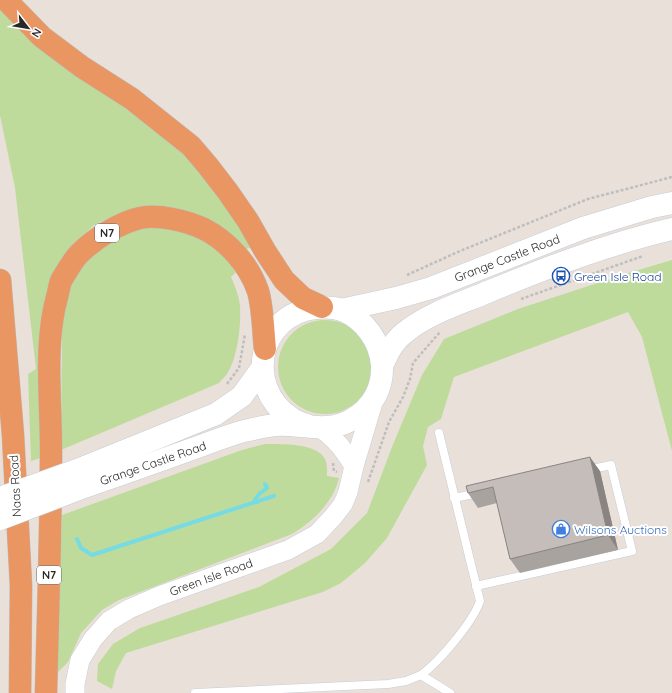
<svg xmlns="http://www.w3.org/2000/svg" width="672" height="693" viewBox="0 0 672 693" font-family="Quicksand,sans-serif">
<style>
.green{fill:#bedb9b}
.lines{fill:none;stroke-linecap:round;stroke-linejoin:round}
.stream{stroke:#76dbe2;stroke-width:4}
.service-casing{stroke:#c6ccd4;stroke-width:9}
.tertiary-casing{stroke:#c6ccd4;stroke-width:20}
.secondary-casing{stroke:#c6ccd4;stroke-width:23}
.trunk-casing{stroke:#bebebe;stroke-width:23}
.path{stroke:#bebebe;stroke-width:2.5;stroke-dasharray:3 2;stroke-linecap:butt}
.service{stroke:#fff;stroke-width:8}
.tertiary{stroke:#fff;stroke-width:19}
.secondary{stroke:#fff;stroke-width:22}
.trunk{stroke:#e99662;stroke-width:22}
.secondary-bridge-casing{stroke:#c6ccd4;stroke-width:23;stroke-linecap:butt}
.secondary-bridge{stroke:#fff;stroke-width:22}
.wall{fill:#a9a3a0}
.shaded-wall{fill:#898482}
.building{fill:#c4bdba;stroke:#898482}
.labels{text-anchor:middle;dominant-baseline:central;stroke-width:4;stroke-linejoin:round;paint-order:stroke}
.shield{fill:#fff;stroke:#686868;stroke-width:1}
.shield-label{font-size:11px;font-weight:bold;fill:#282828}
.street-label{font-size:12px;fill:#282828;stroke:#fff}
.transit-label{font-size:12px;fill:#164399;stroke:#fff;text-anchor:start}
.shop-label{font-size:12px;fill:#366cbe;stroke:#fff;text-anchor:start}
</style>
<rect width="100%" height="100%" fill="#e9e0da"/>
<!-- green -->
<g class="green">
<polygon points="0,5 139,112 202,170 253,246 243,251 153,207 122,212 94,225 69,249 44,457 31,461 28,374 36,369 15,188 0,115"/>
<path d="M165 226 206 240 222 253 236 272 231 277C235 286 239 296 240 306 241 326 238 357 227 374 225 377 221 380 219 383L61 450 62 321 66 295 76 271 97 246 142 227Z"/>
<polygon points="672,260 672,451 642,337 628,312 454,377 441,419 428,427 423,446 427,465 387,538 365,563 341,583 323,592 126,653 116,671 112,689 97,681 98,664 113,644 140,628 259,587 331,549 367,513 392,447 422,375 444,339 518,309 625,274"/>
<circle cx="325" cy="367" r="47"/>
<path d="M265 444C280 444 311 443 322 455 328 461 327 469 327 476L339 478C333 503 313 521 292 534L119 600 102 610 81 633 68 662 55 675 62 515 242 450Z"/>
</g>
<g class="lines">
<!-- stream -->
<g class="stream">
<polyline points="257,502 255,500 259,494 267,488 265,484"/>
<polyline points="77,539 81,548 92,555 274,496"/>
</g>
<defs>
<g id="service">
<polyline points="454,498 479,493"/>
<polyline points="476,586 632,551 611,465 588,470"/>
<path d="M421 675C439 662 473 622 480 601L439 433"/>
<polyline points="195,693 388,684 406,681 421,675 450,693"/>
</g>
<g id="tertiary">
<path d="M320 428C337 440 343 449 354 466"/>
<polyline points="75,693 75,684 80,660 93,639 109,621 129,609 159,596 288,550 317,534 333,517 343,504 348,492 354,466 374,399"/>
</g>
<g id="secondary">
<polyline points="341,310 396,298 431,288 583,228 652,207 672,203"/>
<path d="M383 364C389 350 395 339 408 330 430 313 459 304 485 293 546 268 608 244 672 229"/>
<polyline points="85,467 216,414 242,396 262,368"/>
<path d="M84 487C120 475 156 462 192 449 209 443 226 436 244 431 254 429 265 426 275 425 300 423 327 434 351 420 397 395 390 331 342 310 334 307 324 307 315 308 258 315 244 387 291 418 296 422 304 424 311 427"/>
</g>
<g id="trunk">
<polyline points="6,0 42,37 82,67 132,99 191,146 208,166 228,192 248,221 265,251 284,280 303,298 322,307"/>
<polyline points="0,280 13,435 21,586 20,693"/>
<path d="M46 693C48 612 51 530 51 449 51 400 44 343 57 297 59 291 59 284 62 279 67 271 74 258 81 252 97 237 119 223 140 218 159 214 187 221 204 229 228 241 249 265 258 291 263 308 263 331 265 349"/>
</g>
</defs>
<!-- service casing -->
<use href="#service" class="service-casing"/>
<!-- tertiary casing -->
<use href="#tertiary" class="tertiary-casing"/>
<!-- secondary casing -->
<use href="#secondary" class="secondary-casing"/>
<!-- trunk casing -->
<use href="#trunk" class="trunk-casing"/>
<!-- path -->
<g class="path">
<polyline points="407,275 460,251 588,199 672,177"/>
<polyline points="521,299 643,256"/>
<polyline points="227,384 239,368 245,334"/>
<polyline points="333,463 334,471 337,472"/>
<polyline points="368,482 389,422 403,397 410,379 413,363 440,332"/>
</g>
<!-- service -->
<use href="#service" class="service"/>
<!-- tertiary -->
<use href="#tertiary" class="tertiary"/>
<!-- secondary -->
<use href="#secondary" class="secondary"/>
<!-- trunk -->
<use href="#trunk" class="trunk"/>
<defs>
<g id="secondary-bridge">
<polyline points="0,498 85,467"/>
<polyline points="0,519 84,487"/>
</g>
</defs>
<!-- secondary-bridge casing -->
<use href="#secondary-bridge" class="secondary-bridge-casing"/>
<!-- secondary-bridge -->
<use href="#secondary-bridge" class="secondary-bridge"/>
</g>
<!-- wall -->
<polygon class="wall" points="600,471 618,550 520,573 510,559 497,503 478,508 468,493 466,486"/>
<!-- shaded-wall -->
<polygon class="shaded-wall" points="590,457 600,471 618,550 608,535"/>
<!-- building -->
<polygon class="building" points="590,457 608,535 510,559 493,487 468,493 466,486"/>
<!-- icons -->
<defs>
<symbol id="bus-ring" viewBox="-11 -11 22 22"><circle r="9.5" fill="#fff" stroke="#1a4fb4" stroke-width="1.5"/><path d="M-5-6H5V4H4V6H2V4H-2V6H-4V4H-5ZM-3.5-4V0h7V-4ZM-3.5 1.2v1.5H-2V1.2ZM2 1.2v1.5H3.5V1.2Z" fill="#1a4fb4"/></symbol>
<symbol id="shop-ring" viewBox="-11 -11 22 22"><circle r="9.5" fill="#fff" stroke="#3f7fe0" stroke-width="1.5"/><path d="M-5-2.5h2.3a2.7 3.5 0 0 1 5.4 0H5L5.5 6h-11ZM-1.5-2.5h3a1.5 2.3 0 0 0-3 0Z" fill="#3f7fe0"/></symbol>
</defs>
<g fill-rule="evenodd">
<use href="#bus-ring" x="551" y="266" width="20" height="20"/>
<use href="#shop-ring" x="551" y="519" width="20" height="20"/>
</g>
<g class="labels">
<!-- shield labels -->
<g class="shield">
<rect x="95" y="224" width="24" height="18" rx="3"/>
<rect x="37" y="566" width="24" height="18" rx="3"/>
</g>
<g class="shield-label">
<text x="107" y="233">N7</text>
<text x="49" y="575">N7</text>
</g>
<!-- street labels -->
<g class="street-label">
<text transform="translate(507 258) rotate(-21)">Grange Castle Road</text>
<text transform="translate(153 463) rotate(-19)">Grange Castle Road</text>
<text transform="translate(15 486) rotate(-93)">Naas Road</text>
<text transform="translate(211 577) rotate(-20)">Green Isle Road</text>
</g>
<!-- transit labels -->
<g class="transit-label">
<text x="574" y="276">Green Isle Road</text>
</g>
<!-- shop labels -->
<g class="shop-label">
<text x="574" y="529">Wilsons Auctions</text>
</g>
</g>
<!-- north arrow -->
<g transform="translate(28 28) rotate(121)" stroke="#ffffff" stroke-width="3" paint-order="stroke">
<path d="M0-3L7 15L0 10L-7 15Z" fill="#282828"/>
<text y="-6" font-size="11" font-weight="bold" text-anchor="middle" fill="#282828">N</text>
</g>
</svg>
